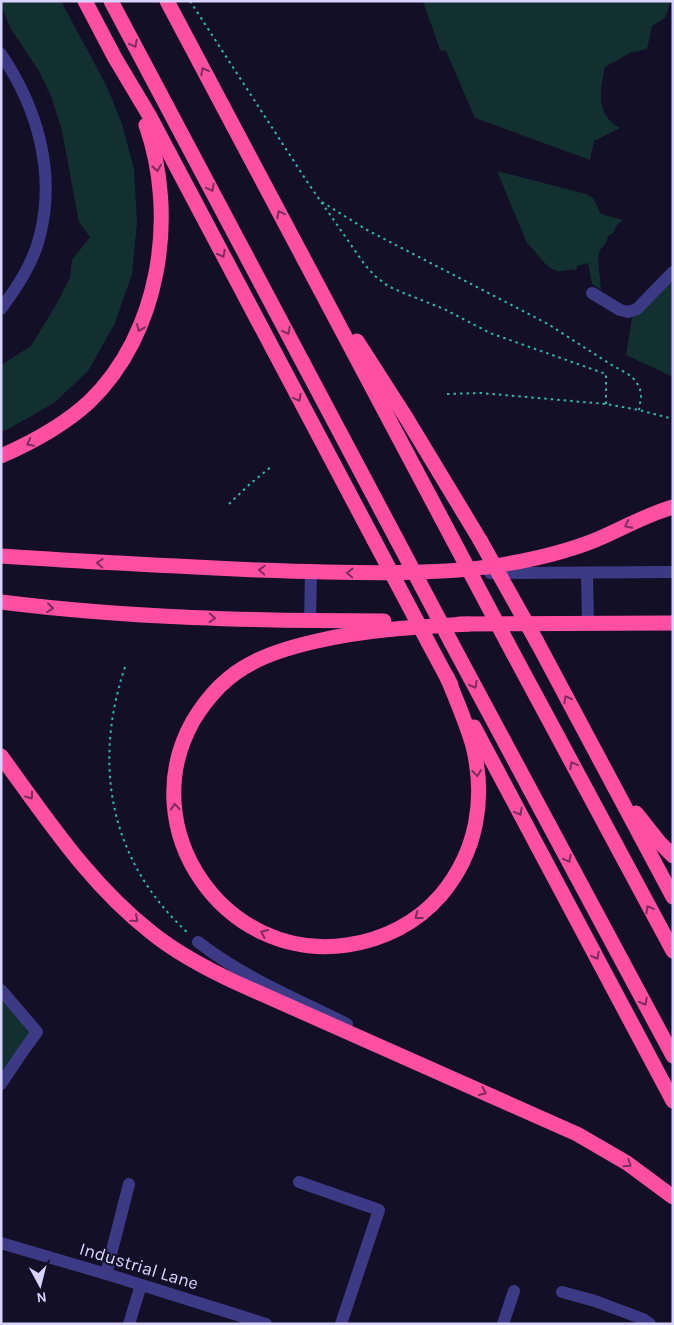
<svg xmlns="http://www.w3.org/2000/svg" width="674" height="1325" viewBox="0 0 674 1325" font-family="Karla,sans-serif">
<style>
.green{fill:#12302f}
.lines{fill:none;stroke-linecap:round;stroke-linejoin:round}
.path{stroke:#2fb8b0;stroke-width:2;stroke-dasharray:2.5 4;stroke-linecap:butt}
.minor{stroke:#3d3a85;stroke-width:12}
.highway{stroke:#ff4fa3;stroke-width:15}
.highway-bridge{stroke:#ff4fa3;stroke-width:15}
.oneway{stroke:#7d2c5e}
.labels{text-anchor:middle;dominant-baseline:central;stroke-width:4;stroke-linejoin:round;paint-order:stroke}
.street-label{font-size:18px;fill:#d9d4ff;stroke:#130f26}
</style>
<rect width="100%" height="100%" fill="#130f26"/>
<!-- green -->
<g class="green">
<polygon points="1,1 61,1 107,87 122,124 134,169 137,223 132,274 115,323 88,371 54,403 10,428 1,432 1,365 31,346 56,305 70,278 72,260 90,237 79,222 62,131 51,96 39,71 11,29 1,6"/>
<path d="M423 1H673V2L670 4 665 18 652 26 647 49 630 53 605 67C600 90 595 115 620 128L594 141 590 160 475 118 446 51 440 50Z"/>
<path d="M497 171 586 194 593 198 601 214 623 220 617 225 613 233 608 236 606 243 600 250 598 259 601 290 592 284 588 263 577 266 576 271C570 267 563 273 557 271 543 266 537 252 527 243Z"/>
<polygon points="673,272 673,377 626,355 633,312"/>
<polygon points="1,991 35,1031 1,1085"/>
</g>
<g class="lines">
<!-- path -->
<g class="path">
<polyline points="190,1 308,183 365,265 375,276 388,286 401,292 444,309 490,333 606,374 606,404"/>
<polyline points="322,202 367,230 548,324 610,364 628,374 636,381 640,389 641,397 639,410"/>
<polyline points="447,394 481,393 606,404 639,410 673,419"/>
<polyline points="229,504 250,484 272,466"/>
<path d="M125 667C92 766 110 862 189 934"/>
</g>
<!-- minor -->
<g class="minor">
<path d="M1 54C37 107 56 172 40 235 34 262 17 287 1 309"/>
<polyline points="592,293 620,310 628,312 637,309 673,272"/>
<polyline points="490,573 673,572"/>
<polyline points="587,573 588,624"/>
<polyline points="310,621 311,572"/>
<path d="M198 942C243 977 297 999 347 1024"/>
<polyline points="1,990 37,1032 21,1054 1,1084"/>
<polyline points="299,1182 379,1210 341,1324"/>
<polyline points="1,1243 113,1276 266,1324"/>
<polyline points="106,1274 129,1184"/>
<polyline points="562,1292 595,1301 643,1319 650,1324"/>
<polyline points="129,1324 141,1285"/>
<polyline points="503,1324 514,1291"/>
</g>
<!-- highway -->
<g class="highway">
<polyline points="85,1 115,58 149,115 374,540"/>
<polyline points="111,1 397,540"/>
<polyline points="167,1 453,540"/>
<polyline points="357,341 407,419 480,540"/>
<path d="M1 456C33 442 63 426 89 402 160 334 178 216 146 125"/>
<path d="M1 556C87 562 172 566 257 570 313 572 368 574 423 572 451 571 479 569 506 564 535 559 565 552 593 541 620 530 645 515 673 507"/>
<path d="M1 602C128 618 256 621 384 621"/>
<polyline points="459,624 673,623"/>
<polyline points="428,642 451,685"/>
<polyline points="451,642 673,1056"/>
<polyline points="507,642 673,951"/>
<polyline points="537,642 673,897"/>
<path d="M447 677C456 699 466 722 473 746 486 799 477 852 441 895 417 923 383 940 347 945 225 963 132 829 193 721 208 696 226 676 252 663 272 652 295 646 317 641 368 629 418 627 469 624"/>
<polyline points="474,727 673,1101"/>
<path d="M1 756C47 819 90 885 152 933 178 954 207 969 237 983L577 1134 627 1163 673 1197"/>
<polyline points="636,813 659,842 673,856"/>
</g>
<!-- highway-bridge -->
<g class="highway-bridge">
<polyline points="374,540 428,642"/>
<polyline points="397,540 451,642"/>
<polyline points="453,540 507,642"/>
<polyline points="480,540 537,642"/>
</g>
</g>
<!-- one-way arrows -->
<defs><path id="oneway-chevron" d="M-2-3.5L2.5 0L-2 3.5" fill="none" stroke-width="1.6" stroke-linecap="round" stroke-linejoin="round" transform="scale(1.25)"/></defs>
<g class="oneway">
<use href="#oneway-chevron" transform="translate(134 44) rotate(62)"/>
<use href="#oneway-chevron" transform="translate(204 71) rotate(-118)"/>
<use href="#oneway-chevron" transform="translate(157 168) rotate(81)"/>
<use href="#oneway-chevron" transform="translate(211 188) rotate(62)"/>
<use href="#oneway-chevron" transform="translate(280 214) rotate(-118)"/>
<use href="#oneway-chevron" transform="translate(222 254) rotate(62)"/>
<use href="#oneway-chevron" transform="translate(140 328) rotate(113)"/>
<use href="#oneway-chevron" transform="translate(287 331) rotate(62)"/>
<use href="#oneway-chevron" transform="translate(298 398) rotate(62)"/>
<use href="#oneway-chevron" transform="translate(30 443) rotate(153)"/>
<use href="#oneway-chevron" transform="translate(628 525) rotate(154)"/>
<use href="#oneway-chevron" transform="translate(100 563) rotate(-177)"/>
<use href="#oneway-chevron" transform="translate(262 570) rotate(-177)"/>
<use href="#oneway-chevron" transform="translate(350 573) rotate(-179)"/>
<use href="#oneway-chevron" transform="translate(50 608) rotate(6)"/>
<use href="#oneway-chevron" transform="translate(212 618) rotate(2)"/>
<use href="#oneway-chevron" transform="translate(474 685) rotate(62)"/>
<use href="#oneway-chevron" transform="translate(567 699) rotate(-118)"/>
<use href="#oneway-chevron" transform="translate(573 765) rotate(-118)"/>
<use href="#oneway-chevron" transform="translate(477 773) rotate(83)"/>
<use href="#oneway-chevron" transform="translate(30 796) rotate(54)"/>
<use href="#oneway-chevron" transform="translate(175 807) rotate(-94)"/>
<use href="#oneway-chevron" transform="translate(519 812) rotate(62)"/>
<use href="#oneway-chevron" transform="translate(568 859) rotate(62)"/>
<use href="#oneway-chevron" transform="translate(649 909) rotate(-119)"/>
<use href="#oneway-chevron" transform="translate(418 916) rotate(143)"/>
<use href="#oneway-chevron" transform="translate(135 919) rotate(41)"/>
<use href="#oneway-chevron" transform="translate(264 933) rotate(-156)"/>
<use href="#oneway-chevron" transform="translate(596 956) rotate(62)"/>
<use href="#oneway-chevron" transform="translate(644 1002) rotate(62)"/>
<use href="#oneway-chevron" transform="translate(483 1092) rotate(24)"/>
<use href="#oneway-chevron" transform="translate(628 1164) rotate(34)"/>
</g>
<g class="labels">
<!-- street labels -->
<g class="street-label">
<text transform="translate(139 1266) rotate(17)">Industrial Lane</text>
</g>
</g>
<!-- border -->
<rect width="674" height="1325" fill="none" stroke="#d9d4ff" stroke-width="5"/>
<!-- north arrow -->
<g transform="translate(40 1285) rotate(173)" stroke="#130f26" stroke-width="4" paint-order="stroke">
<path d="M0-4L9 19L0 12L-9 19Z" fill="#d9d4ff"/>
<text y="-8" font-size="14" font-weight="bold" text-anchor="middle" fill="#d9d4ff">N</text>
</g>
</svg>
